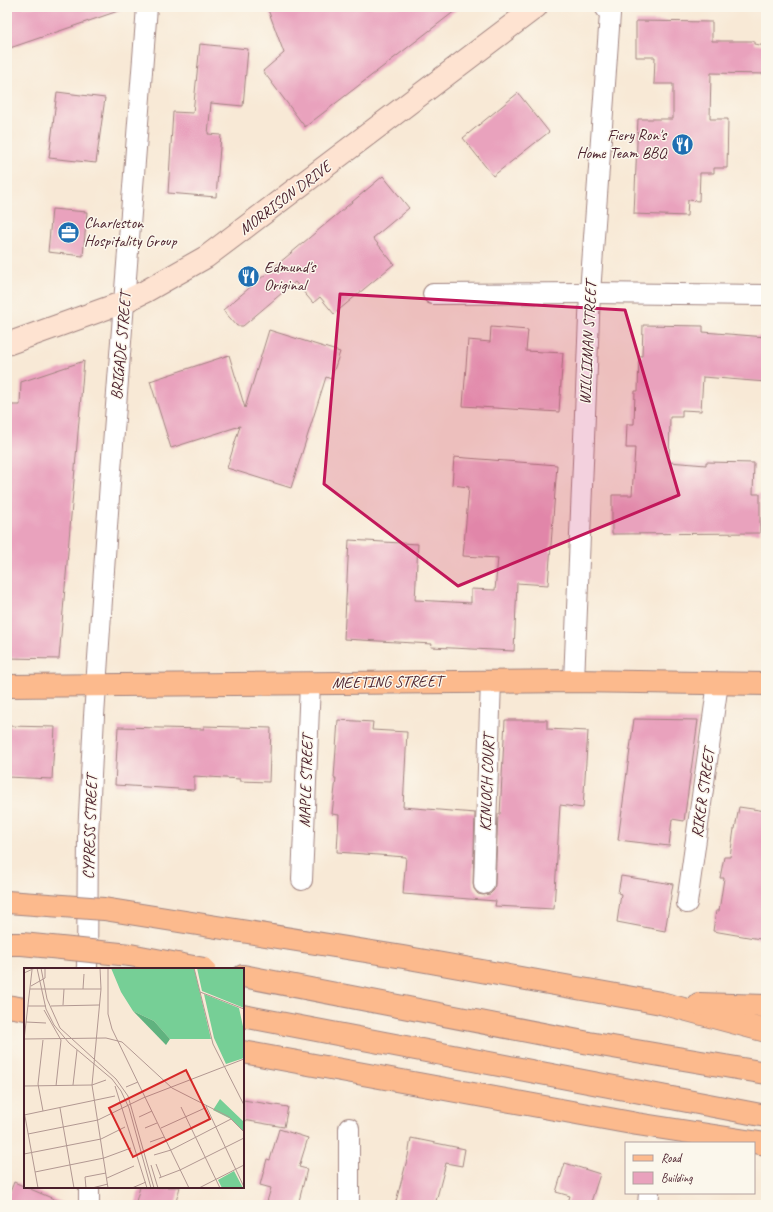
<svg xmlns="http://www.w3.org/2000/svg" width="773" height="1212" viewBox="0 0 773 1212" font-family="Caveat,sans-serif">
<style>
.building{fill:#e9a2bd}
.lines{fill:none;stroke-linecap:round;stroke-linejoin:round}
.minor-casing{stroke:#a18480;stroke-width:22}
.secondary-casing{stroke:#a18480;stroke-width:24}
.primary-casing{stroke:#a18480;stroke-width:24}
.motorway-casing{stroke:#a18480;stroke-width:24}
.minor{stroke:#fff;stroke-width:20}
.secondary{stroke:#fee3d1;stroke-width:22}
.primary{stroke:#fcba8d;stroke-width:22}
.motorway{stroke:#fcba8d;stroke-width:22}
.motorway-bridge-casing{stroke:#a18480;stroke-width:24;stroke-linecap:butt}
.motorway-bridge{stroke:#fcba8d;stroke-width:22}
.marked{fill:#c2185b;fill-opacity:0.2;stroke:#c2185b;stroke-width:3;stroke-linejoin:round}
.labels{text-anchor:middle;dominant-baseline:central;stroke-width:3;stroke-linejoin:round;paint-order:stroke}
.poi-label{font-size:16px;fill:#4a1f2b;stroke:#fbf7ec;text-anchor:start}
.street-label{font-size:16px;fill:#4a1f2b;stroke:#fbf7ec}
.inset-road{fill:none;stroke:#b29892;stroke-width:1}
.view{fill:#d62828;fill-opacity:0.15;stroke:#d62828;stroke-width:2}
.inset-edge{fill:none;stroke:#4a1f2b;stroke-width:2}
</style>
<rect width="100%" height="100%" fill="#fbf7ec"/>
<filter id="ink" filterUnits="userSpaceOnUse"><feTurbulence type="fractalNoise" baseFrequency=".025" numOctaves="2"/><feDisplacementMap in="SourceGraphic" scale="8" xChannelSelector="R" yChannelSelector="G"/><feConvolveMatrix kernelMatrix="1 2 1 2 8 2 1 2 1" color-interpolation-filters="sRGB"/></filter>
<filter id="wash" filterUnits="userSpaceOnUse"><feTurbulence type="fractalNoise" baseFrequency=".012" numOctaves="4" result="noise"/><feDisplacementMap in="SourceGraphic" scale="16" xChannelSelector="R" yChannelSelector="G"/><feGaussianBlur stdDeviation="0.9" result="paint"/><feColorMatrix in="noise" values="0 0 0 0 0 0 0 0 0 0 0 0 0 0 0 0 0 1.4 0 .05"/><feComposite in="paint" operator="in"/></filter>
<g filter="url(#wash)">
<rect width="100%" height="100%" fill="#f8e9d6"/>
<g id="blocks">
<!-- building -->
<g class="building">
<polygon points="7,7 121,7 121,10 7,49"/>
<polygon points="267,7 460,7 305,127 263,71 284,53"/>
<polygon points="636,21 712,22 712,41 754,41 754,44 766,46 766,74 711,73 710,119 728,119 727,168 714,168 714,173 700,173 699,201 688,200 687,216 634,214 638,119 673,119 673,84 654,84 655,57 636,57"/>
<polygon points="200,44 248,49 243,106 211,103 208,134 221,135 216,197 168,193 173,112 193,113"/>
<polygon points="57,92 105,98 96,163 49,158"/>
<polygon points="518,93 549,132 493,176 463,138"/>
<polygon points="383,176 409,208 373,238 394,264 334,314 320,297 313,303 295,282 243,326 237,326 223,310"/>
<polygon points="52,209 87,212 83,256 48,252"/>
<polygon points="643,325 703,326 703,332 766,337 766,382 703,377 701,411 682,410 682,417 670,417 669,462 706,465 706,462 754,463 753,494 760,494 760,533 612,534 612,495 632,495 635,448 626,448 627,424 634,424 635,391 638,391 639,356 642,356"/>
<polygon points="491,327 528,330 526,351 563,353 559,412 463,406 468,340 490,342"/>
<polygon points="269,330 340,352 331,379 326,377 291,488 227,468 240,426 171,448 150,381 229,355 245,408"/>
<polygon points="84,361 59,659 7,658 7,405 20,405 21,382"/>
<polygon points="454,457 557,465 548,585 517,583 514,651 431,647 432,644 344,639 349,540 418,544 415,600 471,603 471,589 495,590 498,558 463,556 469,487 452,485"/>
<polygon points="634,719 698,720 684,821 672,819 669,846 618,840"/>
<polygon points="338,720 373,722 372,730 407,732 403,807 475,813 473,884 474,889 478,894 483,895 490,894 494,890 495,884 498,814 500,814 505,720 547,720 547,729 588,731 583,808 560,805 554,909 495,906 496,901 403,894 406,857 337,852 339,815 332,814 336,778 334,778"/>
<polygon points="7,726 55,727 52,779 7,777"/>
<polygon points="204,726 271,728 269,782 240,781 240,779 194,776 194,790 115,785 118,727 204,729"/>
<polygon points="739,807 766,811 766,940 713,931 716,911 719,911 724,878 720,878 724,857 730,857 734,829 735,829"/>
<polygon points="621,876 673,884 665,931 617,922 621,894 618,893"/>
<polygon points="243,1100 288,1107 284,1127 243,1120"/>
<polygon points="279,1129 308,1138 299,1167 307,1169 298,1205 266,1205 271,1188 260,1185 267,1159 270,1160"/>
<polygon points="411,1138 465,1149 462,1166 446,1163 435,1205 395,1205 408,1156"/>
<polygon points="565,1163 600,1174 590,1205 567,1205 570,1196 556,1192"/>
<polygon points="14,1182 68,1205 7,1205 7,1200"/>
<polygon points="140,1187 180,1187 175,1205 135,1205"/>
</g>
</g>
</g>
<g filter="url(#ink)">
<use href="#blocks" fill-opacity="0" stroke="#a18480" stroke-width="1"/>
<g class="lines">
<defs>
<g id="minor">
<polyline points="433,294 590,293 766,295"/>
<polyline points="574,681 590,293 610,14 605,7"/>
<polyline points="302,880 310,683"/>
<polyline points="484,884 491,681"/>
<polyline points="687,903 718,683"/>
<polyline points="87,969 88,835 94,716 110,483 147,7"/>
<polyline points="89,1187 89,1205"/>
<polyline points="349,1205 349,1128"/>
<polyline points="648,1205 649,1193"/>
</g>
<polyline id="secondary" points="7,344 124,302 146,291 206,257 536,7"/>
<polyline id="primary" points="7,686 574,681 766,684"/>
<g id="motorway">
<polyline points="243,976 589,1043 766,1073"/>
<polyline points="661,1003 766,1031"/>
<polyline points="699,1004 766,1006"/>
<polyline points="7,1006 25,1009"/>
<polyline points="243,1016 766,1116"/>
<polyline points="243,1052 637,1124 766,1144"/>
</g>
</defs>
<!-- minor casing -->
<use href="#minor" class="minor-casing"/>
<!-- secondary casing -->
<use href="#secondary" class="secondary-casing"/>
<!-- primary casing -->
<use href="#primary" class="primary-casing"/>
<!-- motorway casing -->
<use href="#motorway" class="motorway-casing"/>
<!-- minor -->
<use href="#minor" class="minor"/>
<!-- secondary -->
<use href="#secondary" class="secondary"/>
<!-- primary -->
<use href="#primary" class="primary"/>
<!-- motorway -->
<use href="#motorway" class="motorway"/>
<defs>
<g id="motorway-bridge">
<polyline points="7,902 104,909 403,957 661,1003"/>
<polyline points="7,944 22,944 130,955 204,969"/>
</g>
</defs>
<!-- motorway-bridge casing -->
<use href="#motorway-bridge" class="motorway-bridge-casing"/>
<!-- motorway-bridge -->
<use href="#motorway-bridge" class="motorway-bridge"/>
</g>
</g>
<!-- marked area -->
<path class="marked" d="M340 294 625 310 679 495 458 586 324 484Z"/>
<!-- icons -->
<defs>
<symbol id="restaurant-disc" viewBox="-11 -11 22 22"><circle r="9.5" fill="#1f6fb2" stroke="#fbf7ec"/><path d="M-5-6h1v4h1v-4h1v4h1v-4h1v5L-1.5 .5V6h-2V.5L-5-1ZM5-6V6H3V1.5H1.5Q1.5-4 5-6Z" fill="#fff"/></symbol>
<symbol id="office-disc" viewBox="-11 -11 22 22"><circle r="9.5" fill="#1f6fb2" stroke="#fbf7ec"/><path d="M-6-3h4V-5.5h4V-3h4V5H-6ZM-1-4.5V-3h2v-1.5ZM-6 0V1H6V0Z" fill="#fff"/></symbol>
</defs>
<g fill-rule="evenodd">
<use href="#restaurant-disc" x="670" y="132" width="25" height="25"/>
<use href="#office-disc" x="56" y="220" width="25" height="25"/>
<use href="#restaurant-disc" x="236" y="264" width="25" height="25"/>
</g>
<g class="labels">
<!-- poi labels -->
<g class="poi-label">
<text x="666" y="135" text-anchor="end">Fiery Ron's<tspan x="666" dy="18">Home Team BBQ</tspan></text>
<text x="84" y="223">Charleston<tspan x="84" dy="18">Hospitality Group</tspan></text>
<text x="264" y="267">Edmund's<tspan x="264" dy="18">Original</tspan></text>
</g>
<!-- street labels -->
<g class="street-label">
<text transform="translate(285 198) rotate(-37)">MORRISON DRIVE</text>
<text transform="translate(588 343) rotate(-87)">WILLIIMAN STREET</text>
<text transform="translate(121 346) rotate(-85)">BRIGADE STREET</text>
<text transform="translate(387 682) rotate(-1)">MEETING STREET</text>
<text transform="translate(306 781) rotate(-88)">MAPLE STREET</text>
<text transform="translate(487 783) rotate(-88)">KINLOCH COURT</text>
<text transform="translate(703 793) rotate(-82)">RIKER STREET</text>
<text transform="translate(90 827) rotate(-88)">CYPRESS STREET</text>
</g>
</g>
<!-- overview -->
<g transform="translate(24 968)">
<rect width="220" height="220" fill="#f8e9d6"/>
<path d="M87 0H170L187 71H146L130 53 109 43 97 24ZM173 0H220V40L178 23ZM180 26 215 40 220 63V90L202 96 190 70ZM196 131 220 154V164L207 151 189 142ZM210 203 219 220H198L194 212Z" fill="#76cf96"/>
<path d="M109 43 130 53 146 71 142 77Z" fill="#60b27f"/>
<path class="inset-road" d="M13 0 22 41 30 57 45 75 88 111 97 123 105 140 127 220M17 0 23 31 36 60 92 111 104 128 130 220M76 0 77 21 68 117 84 220M84 0V46L88 61 165 220M170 0 189 76 220 137M0 5 11 0M7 18 21 10V0M6 21H77M59 21 60 6M176 24 220 41M39 37 40 21M4 38H22M27 38 75 37M20 42 37 72M2 54 22 55M0 71 82 70 98 74 148 120 205 149 220 164M0 72 8 2M19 72 14 116 19 143M49 117 53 82M0 118 68 117 82 112M32 118 37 72M91 118 123 220M102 119 114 114M182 138 220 219M157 139 196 220M36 140 50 220M0 143 14 220M0 147 91 128M115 149 128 143M121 160 133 155M137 160 181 140M4 166 74 152 119 130 220 91M126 174 140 169M0 186 77 171 101 159M130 187 147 182 207 151M132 196 137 209M127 197 134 220M11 204 80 190 107 180M83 210 110 198M135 210 156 202 220 170M62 220 61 209 82 205M68 220 84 216M108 220 122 214M175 220 220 197"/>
<path class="view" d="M162 102 186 151 109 189 85 140Z"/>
<rect width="220" height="220" class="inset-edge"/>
</g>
<!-- margin -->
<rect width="773" height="1212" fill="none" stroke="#fbf7ec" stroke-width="24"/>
<!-- legend -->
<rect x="625" y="1142" width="130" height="52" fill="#fbf7ec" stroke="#b4a19f"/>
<rect x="633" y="1155" width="20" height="6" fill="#fcba8d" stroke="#b4a19f"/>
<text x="661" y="1162" font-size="12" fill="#4a1f2b">Road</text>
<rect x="633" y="1172" width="20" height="12" fill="#e9a2bd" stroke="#b4a19f"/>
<text x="661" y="1182" font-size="12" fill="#4a1f2b">Building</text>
</svg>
